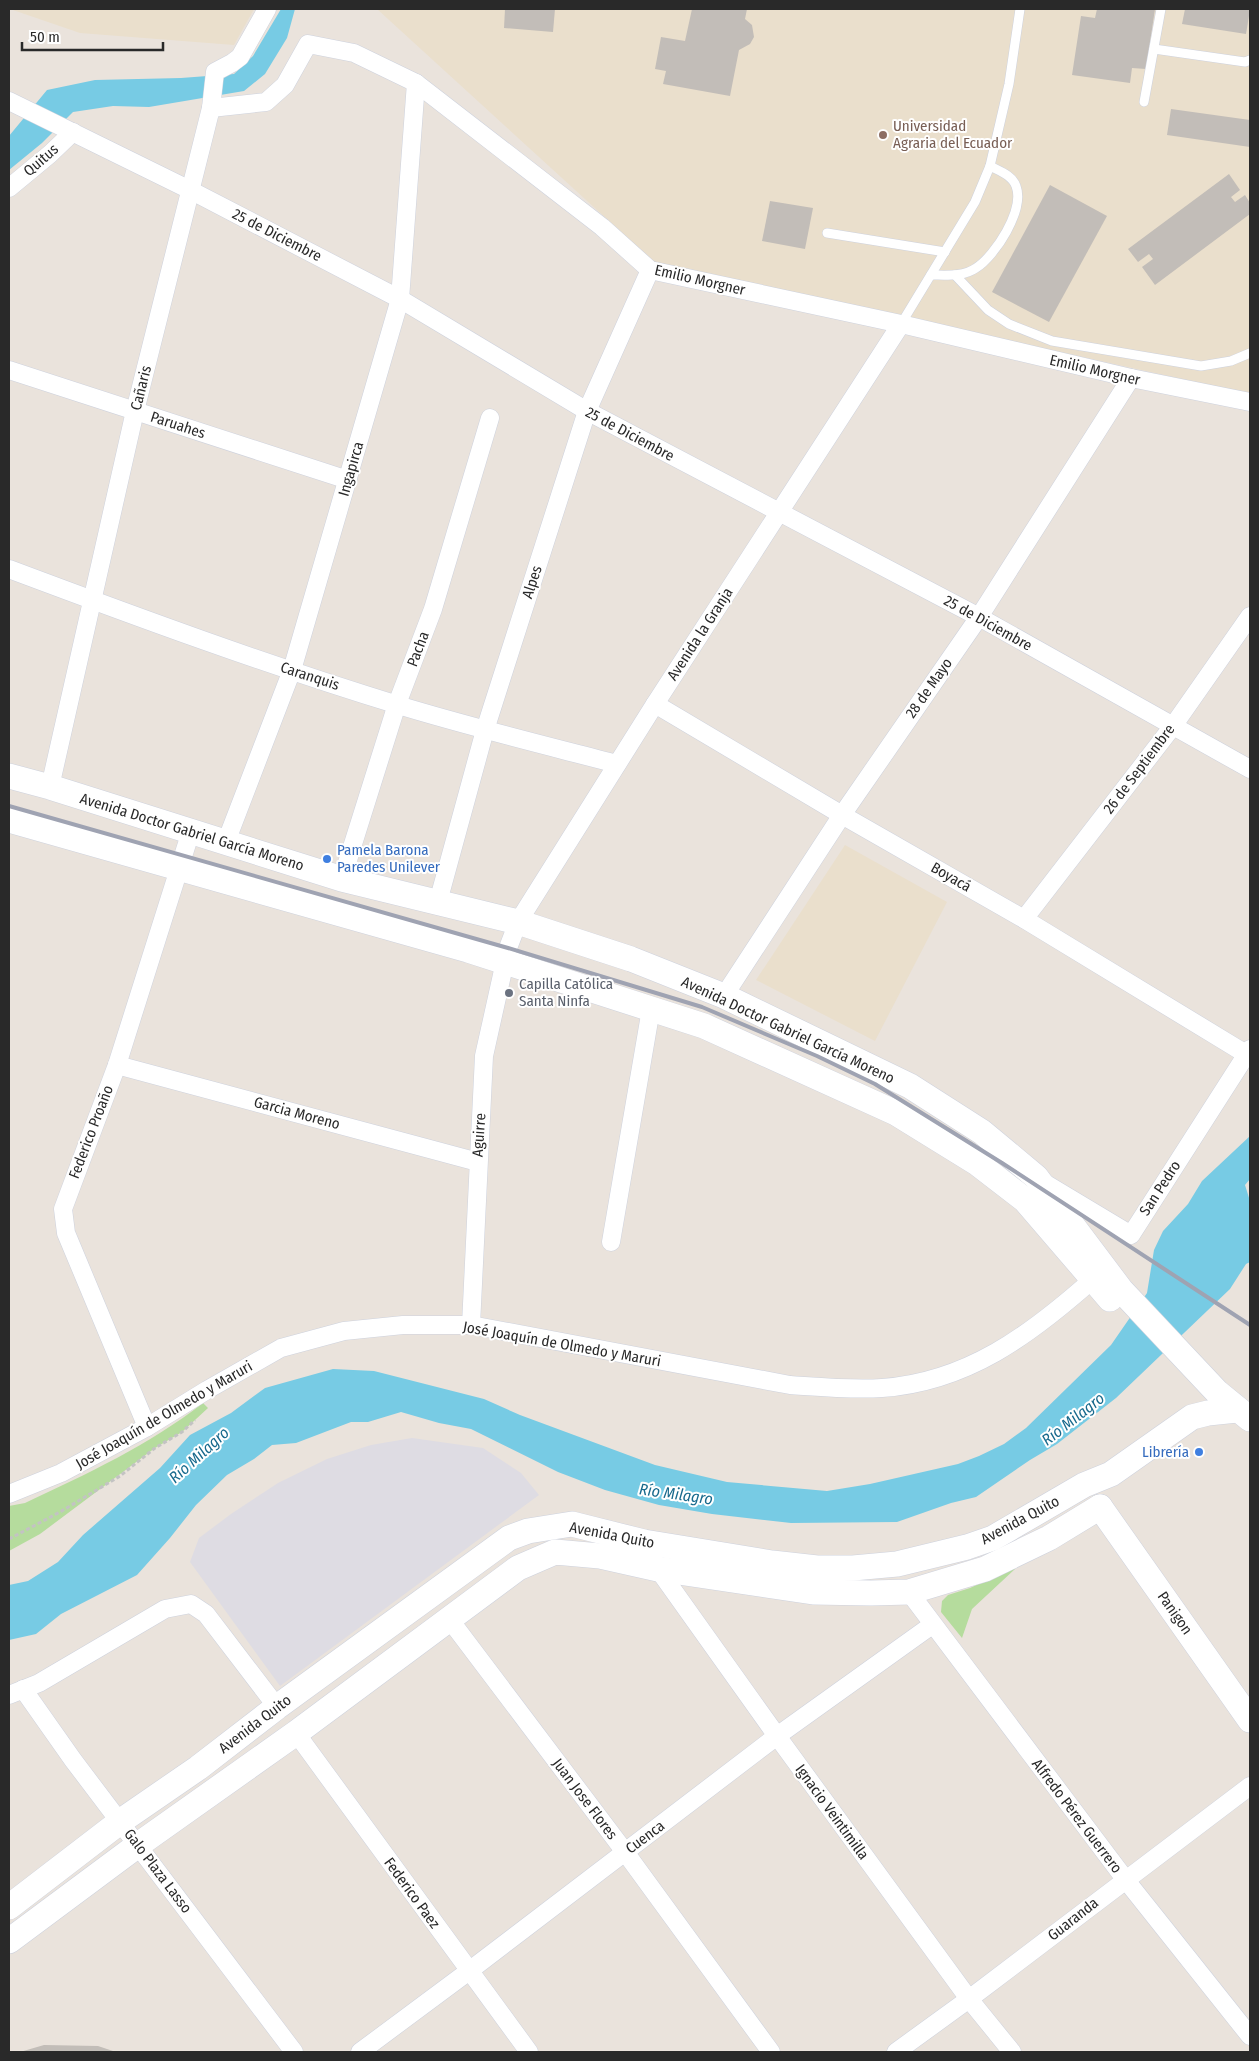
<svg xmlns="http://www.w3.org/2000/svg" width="1259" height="2061" viewBox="0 0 1259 2061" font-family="'Fira Sans Condensed',sans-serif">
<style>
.industrial{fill:#dedce3}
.education{fill:#eadfcc}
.green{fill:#b5dc9d}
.water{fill:#77cbe4}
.building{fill:#c2bdb8}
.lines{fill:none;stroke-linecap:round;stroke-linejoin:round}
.service-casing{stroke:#ced2dd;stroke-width:10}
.minor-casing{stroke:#ced2dd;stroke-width:19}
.secondary-casing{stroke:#ced2dd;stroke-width:26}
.path{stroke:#c3c3c3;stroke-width:3;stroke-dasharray:4 2.5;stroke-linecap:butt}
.service{stroke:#fff;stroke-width:9}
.minor{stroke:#fff;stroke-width:18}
.secondary{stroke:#fff;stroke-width:25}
.rail{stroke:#9fa3b2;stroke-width:4}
.education-dot{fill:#8d6e63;stroke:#fff;stroke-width:2}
.shop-dot{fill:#3f7fe0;stroke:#fff;stroke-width:2}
.worship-dot{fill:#6b7280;stroke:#fff;stroke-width:2}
.labels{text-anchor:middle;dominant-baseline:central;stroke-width:4;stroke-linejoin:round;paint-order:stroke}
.education-label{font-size:15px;fill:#785e54;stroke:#fff;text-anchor:start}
.street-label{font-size:15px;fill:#292929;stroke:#fff}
.shop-label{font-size:15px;fill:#366cbe;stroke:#fff;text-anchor:start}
.worship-label{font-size:15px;fill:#5b616d;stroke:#fff;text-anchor:start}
.water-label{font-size:16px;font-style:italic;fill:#186a8d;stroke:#fff}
</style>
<rect width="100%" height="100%" fill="#eae3dc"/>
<!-- industrial -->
<polygon class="industrial" points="412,1438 483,1448 521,1473 539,1495 280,1686 190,1562 199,1538 231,1514 278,1483 327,1459 371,1445"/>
<!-- education -->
<g class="education">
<polygon points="10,9 254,9 234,45 80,33"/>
<polygon points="377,9 1250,9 1250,394 654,262"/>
<polygon points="845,845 947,902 875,1041 756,980"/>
</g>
<!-- green -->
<g class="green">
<path d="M203 1403 208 1408 182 1432 155 1448 40 1534 9 1551V1506L25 1503C87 1474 149 1445 203 1403Z"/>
<polygon points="1013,1568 1015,1569 972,1609 962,1638 941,1612 942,1601 948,1595 970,1588"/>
</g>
<!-- water -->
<g class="water">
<polygon points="281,9 295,9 287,38 265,74 244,91 149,107 113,106 73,112 42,143 9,170 9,136 47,90 95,80 181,78 234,74 253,56"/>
<polygon points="1250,1136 1250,1179 1245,1185 1250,1201 1250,1262 1246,1264 1230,1289 1116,1398 1057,1444 1030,1460 976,1497 951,1503 897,1522 791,1523 712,1514 659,1505 605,1490 558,1472 471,1429 439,1423 401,1412 368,1422 351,1422 296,1443 272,1445 254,1459 227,1475 196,1505 170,1538 137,1575 61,1614 36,1634 9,1640 9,1585 28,1581 58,1562 83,1535 160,1468 190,1435 231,1413 265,1388 333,1369 374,1371 484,1399 520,1415 655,1465 727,1482 827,1491 870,1484 958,1464 979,1456 1004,1444 1026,1428 1111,1345 1147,1293 1154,1250 1163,1231 1188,1204 1202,1181"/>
</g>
<!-- building -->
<g class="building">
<polygon points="505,9 555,9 553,32 504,28"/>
<polygon points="692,9 747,9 745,19 752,25 754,37 750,44 739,50 730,96 663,84 666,71 655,69 661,37 685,41"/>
<polygon points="1097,9 1155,9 1146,69 1132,68 1130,83 1072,75 1081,16 1095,18"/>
<polygon points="1185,9 1250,10 1246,34 1182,24"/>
<polygon points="1171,109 1250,120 1250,147 1167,135"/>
<polygon points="1229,174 1240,190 1231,197 1235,202 1245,195 1250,203 1250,214 1155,285 1142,267 1153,259 1149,254 1138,262 1128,249"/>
<polygon points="1050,185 1107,216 1049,322 992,292"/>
<polygon points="770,201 813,208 805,249 762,241"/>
<polygon points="44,2045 98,2046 116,2052 20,2052"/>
</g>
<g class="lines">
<defs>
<g id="service">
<polyline points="1154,49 1245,62 1250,60"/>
<polyline points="1144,102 1161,9"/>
<polyline points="827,233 945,252"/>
<path d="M931 275C946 275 963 277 976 268 995 256 1025 210 1016 186 1012 175 999 171 990 166"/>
<polyline points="955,275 988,310 1009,324 1052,341 1201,366 1231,361 1250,353"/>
<polyline points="901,324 975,202 990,166 1009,84 1020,9"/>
</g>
<g id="minor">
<polyline points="9,101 190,190 400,299 587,411 979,617 1250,769"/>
<polyline points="211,108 266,102 285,85 308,44 354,53 416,83 602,227 650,270 901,324 1131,378 1250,402"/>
<polyline points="9,188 50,154 73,132"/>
<polyline points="9,370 348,480"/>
<path d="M9 569C137 617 267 665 398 705 470 727 544 745 617 764"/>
<polyline points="655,704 842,815 1024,919 1246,1054"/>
<polyline points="50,787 135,411 211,108 215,72 232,63 240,57 267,9"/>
<polyline points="226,842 292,670 400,299 416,83"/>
<polyline points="342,879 397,704 433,609 490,418"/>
<polyline points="438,902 485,730 587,411 650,270"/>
<polyline points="1024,919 1173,726 1250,616"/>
<polyline points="724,996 842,815 979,617 1131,378"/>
<polyline points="117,1065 478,1162"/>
<polyline points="1046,1184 1131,1235 1250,1049"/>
<polyline points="611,1242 651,1009"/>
<polyline points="471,1325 484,1056 508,948 518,922 655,704 901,324"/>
<polyline points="147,1427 66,1233 63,1209 117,1065 191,831"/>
<path d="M9 1494 61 1473 147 1427 207 1390 281 1348 344 1331 403 1325H471L790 1385C820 1387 851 1390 882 1388 967 1382 1030 1335 1092 1280"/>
<polyline points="658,1569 777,1736 969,1999 1012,2052"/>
<polyline points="909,1592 1125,1879 1250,2036"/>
<polyline points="450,1620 625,1852 771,2052"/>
<polyline points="23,1689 73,1760 294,2052"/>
<polyline points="9,1695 39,1683 165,1609 191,1604 206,1614 277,1707"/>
<polyline points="296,1733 529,2052"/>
<polyline points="360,2052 469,1971 777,1736 932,1625"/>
<polyline points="896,2052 969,1999 1250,1786"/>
</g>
<g id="secondary">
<polyline points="9,776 50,787 342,879 518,922 631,959 724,996 910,1086 982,1132 1036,1177 1121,1290 1217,1392 1250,1419"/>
<polyline points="9,820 468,950 704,1026 896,1113 977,1163 1025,1200 1110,1299"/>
<polyline points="1100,1507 1250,1720"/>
<polyline points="9,1907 121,1821 198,1768 277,1707 509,1538 528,1531 572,1524 644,1542 772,1563 817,1568 853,1568 897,1564 967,1547 993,1538 1084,1485 1111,1474 1192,1417 1208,1413 1237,1410"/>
<polyline points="9,1941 138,1845 296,1733 518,1568 555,1552 600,1556 658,1569 813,1592 871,1593 909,1592 985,1569 1049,1538 1100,1507"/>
</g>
</defs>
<!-- service casing -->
<use href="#service" class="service-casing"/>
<!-- minor casing -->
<use href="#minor" class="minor-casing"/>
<!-- secondary casing -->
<use href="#secondary" class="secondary-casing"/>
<!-- path -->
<polyline class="path" points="9,1539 60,1512 120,1476 155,1448 182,1432 195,1420"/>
<!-- service -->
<use href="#service" class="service"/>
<!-- minor -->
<use href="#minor" class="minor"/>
<!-- secondary -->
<use href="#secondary" class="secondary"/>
<!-- rail -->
<polyline class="rail" points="9,806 508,948 702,1007 817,1056 875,1084 1002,1163 1250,1325"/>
</g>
<!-- markers -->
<circle class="education-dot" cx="883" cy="135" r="5"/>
<g class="shop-dot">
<circle cx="327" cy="859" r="5"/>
<circle cx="1199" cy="1452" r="5"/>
</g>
<circle class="worship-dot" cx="509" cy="993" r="5"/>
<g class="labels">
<!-- education labels -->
<g class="education-label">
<text x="893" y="126">Universidad<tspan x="893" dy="17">Agraria del Ecuador</tspan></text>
</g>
<!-- street labels -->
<g class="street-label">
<text transform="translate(41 160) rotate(-41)">Quitus</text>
<text transform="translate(277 235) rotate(27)">25 de Diciembre</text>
<text transform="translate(700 280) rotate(13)">Emilio Morgner</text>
<text transform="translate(1095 370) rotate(13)">Emilio Morgner</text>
<text transform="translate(141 388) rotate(-76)">Cañaris</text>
<text transform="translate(178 425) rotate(18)">Paruahes</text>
<text transform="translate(630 434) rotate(28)">25 de Diciembre</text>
<text transform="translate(351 469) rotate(-74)">Ingapirca</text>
<text transform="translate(532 582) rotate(-72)">Alpes</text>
<text transform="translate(988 623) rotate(29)">25 de Diciembre</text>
<text transform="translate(700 634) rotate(-57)">Avenida la Granja</text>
<text transform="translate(418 649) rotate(-69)">Pacha</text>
<text transform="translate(310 676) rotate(18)">Caranquis</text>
<text transform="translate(929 688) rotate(-55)">28 de Mayo</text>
<text transform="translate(1139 769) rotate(-53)">26 de Septiembre</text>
<text transform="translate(192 832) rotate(17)">Avenida Doctor Gabriel García Moreno</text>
<text transform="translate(951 877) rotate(30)">Boyacá</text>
<text transform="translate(788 1030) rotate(25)">Avenida Doctor Gabriel García Moreno</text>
<text transform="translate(297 1113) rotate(15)">Garcia Moreno</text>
<text transform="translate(91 1132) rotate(-69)">Federico Proaño</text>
<text transform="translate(479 1135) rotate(-86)">Aguirre</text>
<text transform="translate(1160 1188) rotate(-57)">San Pedro</text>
<text transform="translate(562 1344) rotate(10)">José Joaquín de Olmedo y Maruri</text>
<text transform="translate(164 1415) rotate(-30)">José Joaquín de Olmedo y Maruri</text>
<text transform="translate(1020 1520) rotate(-28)">Avenida Quito</text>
<text transform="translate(612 1535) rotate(11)">Avenida Quito</text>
<text transform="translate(1175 1613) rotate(55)">Panigon</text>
<text transform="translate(255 1724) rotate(-37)">Avenida Quito</text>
<text transform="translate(585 1799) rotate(53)">Juan Jose Flores</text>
<text transform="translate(832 1812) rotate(54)">Ignacio Veintimilla</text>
<text transform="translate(1077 1816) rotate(53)">Alfredo Pérez Guerrero</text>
<text transform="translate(645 1837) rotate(-37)">Cuenca</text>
<text transform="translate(158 1871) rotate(53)">Galo Plaza Lasso</text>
<text transform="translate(412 1893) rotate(54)">Federico Paez</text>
<text transform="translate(1073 1919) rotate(-38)">Guaranda</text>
</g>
<!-- shop labels -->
<g class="shop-label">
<text x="337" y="850">Pamela Barona<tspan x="337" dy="17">Paredes Unilever</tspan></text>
<text x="1189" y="1452" text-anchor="end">Librería</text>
</g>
<!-- worship labels -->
<g class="worship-label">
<text x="519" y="984">Capilla Católica<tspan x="519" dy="17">Santa Ninfa</tspan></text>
</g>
<!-- water labels -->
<g class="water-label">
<text transform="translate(1073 1419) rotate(-38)">Río Milagro</text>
<text transform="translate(199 1455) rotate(-42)">Río Milagro</text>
<text transform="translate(676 1494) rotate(8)">Río Milagro</text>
</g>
</g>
<!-- border -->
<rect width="1259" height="2061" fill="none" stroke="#292929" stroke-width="20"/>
<!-- scale -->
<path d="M22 42v8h141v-8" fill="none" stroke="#292929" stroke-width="2.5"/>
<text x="30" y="42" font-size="15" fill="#292929" stroke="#ffffff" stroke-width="4" paint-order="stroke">50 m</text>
</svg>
